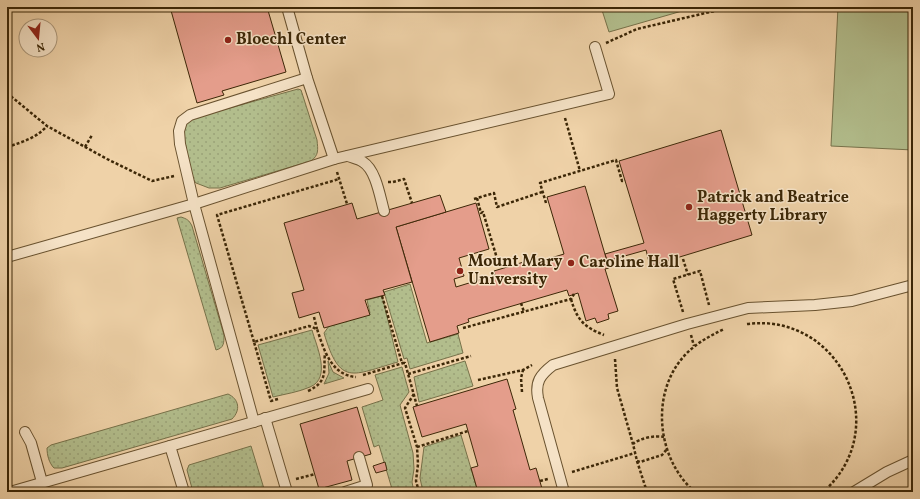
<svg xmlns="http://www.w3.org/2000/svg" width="920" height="499" viewBox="0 0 920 499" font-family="Vollkorn,serif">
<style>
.grass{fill:url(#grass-dots);stroke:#77724a}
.park{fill:#b2bd8c;stroke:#77724a}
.building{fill:#e49d8b;stroke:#3c2707}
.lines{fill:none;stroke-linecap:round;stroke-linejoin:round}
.lane-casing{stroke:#69522f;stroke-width:12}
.path{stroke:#3c2707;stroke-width:2.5;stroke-dasharray:3 2;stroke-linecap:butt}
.lane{stroke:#f5e2c6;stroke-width:10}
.poi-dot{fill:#8f2418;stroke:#f5e2c6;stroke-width:1.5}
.labels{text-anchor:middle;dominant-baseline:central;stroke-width:3;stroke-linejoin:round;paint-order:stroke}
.poi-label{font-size:16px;font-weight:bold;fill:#3c2707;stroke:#f5e2c6;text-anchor:start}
</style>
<defs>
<pattern id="grass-dots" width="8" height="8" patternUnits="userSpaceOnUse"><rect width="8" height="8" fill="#b2bd8c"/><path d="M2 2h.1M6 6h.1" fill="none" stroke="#9aa277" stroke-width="1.8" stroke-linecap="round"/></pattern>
</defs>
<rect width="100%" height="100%" fill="#efd2a8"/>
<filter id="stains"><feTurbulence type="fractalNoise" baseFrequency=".005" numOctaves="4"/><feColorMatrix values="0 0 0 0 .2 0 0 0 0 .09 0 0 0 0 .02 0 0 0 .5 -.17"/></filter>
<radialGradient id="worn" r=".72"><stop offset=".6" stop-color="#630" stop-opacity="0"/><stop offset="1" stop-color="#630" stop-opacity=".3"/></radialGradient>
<!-- grass -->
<g class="grass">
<path d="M298 89 301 90 302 93 317 140C318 150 319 155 311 161L220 188H209L196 183 193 179C188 161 174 135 190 119Z"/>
<path d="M181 217C187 219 189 220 192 226L224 335C224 343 224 348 216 350L177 218Z"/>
<polygon points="410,284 427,343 458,334 463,353 410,369 407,358 404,359 384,292"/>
<path d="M382 296 398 362C352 375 340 387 324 333L329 326 370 313 367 300Z"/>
<path d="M312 330C316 345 332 378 310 387 299 392 285 394 273 397L258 345Z"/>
<polygon points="328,361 333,372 344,378 324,384 329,373"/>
<polygon points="465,361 473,386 419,402 414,377"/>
<polygon points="402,367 409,392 400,405 413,453 414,469 412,482 414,492 384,492 392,489 379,445 374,447 362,407 383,400 375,375"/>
<path d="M228 394C239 399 241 410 232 419L62 468H54C49 463 47 455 47 448L51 445Z"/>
<polygon points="461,435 478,492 423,492 420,478 424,447"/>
<polygon points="251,446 265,492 193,492 187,470 189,465"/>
</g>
<!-- park -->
<g class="park">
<polygon points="601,7 696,7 609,32"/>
<polygon points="838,7 913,7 913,150 831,146"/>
</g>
<!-- building -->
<g class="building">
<polygon points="170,7 267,7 286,72 222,91 224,95 197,103"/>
<polygon points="721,130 752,235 650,266 646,250 607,261 605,254 644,243 619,161"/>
<polygon points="585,186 609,268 605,269 618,311 608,314 609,319 597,323 595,318 586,321 578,293 569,296 567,290 468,319 469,322 457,326 459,333 430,342 396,227 476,203 489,249 459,258 464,276 454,279 456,287 495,275 494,271 527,261 528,265 564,254 547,197"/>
<polygon points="440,195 446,212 396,227 412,282 383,290 385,295 365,300 370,315 324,328 319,312 299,318 292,293 304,290 284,223 352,203 357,219"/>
<polygon points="507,379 516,409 513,410 530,470 536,468 543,492 478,492 471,468 478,466 466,424 422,437 413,407"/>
<polygon points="357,407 371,454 347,461 352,480 319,489 300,424"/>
<polygon points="385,462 387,470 376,473 373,466"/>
</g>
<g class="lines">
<defs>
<g id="lane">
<polyline points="287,7 307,78"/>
<path d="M348 156C353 158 359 159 363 162 376 170 380 197 384 211"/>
<polyline points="7,257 194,204 334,159 609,94 595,47"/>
<polyline points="265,418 287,492"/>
<polyline points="254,422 194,204 180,144 179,131 182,121 190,115 307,78 334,159"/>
<polyline points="25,432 31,443 42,482"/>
<polyline points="170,446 184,492"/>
<polyline points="10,492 368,389"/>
<polyline points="345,492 367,485 359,457"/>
<path d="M564 492 538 398C535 382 540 375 553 365L687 324 748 308 815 305 852 301 913 285"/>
<polyline points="854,492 887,472 913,460"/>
</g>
</defs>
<!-- lane casing -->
<use href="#lane" class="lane-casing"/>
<!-- path -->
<g class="path">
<polyline points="606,43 637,29 710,12 736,7"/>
<polyline points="7,93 47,126 107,159 152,181 174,176"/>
<polyline points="565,118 580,171"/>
<path d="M7 147C23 142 36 138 47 126"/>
<polyline points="85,147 92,135"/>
<polyline points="337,172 347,204"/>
<polyline points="388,182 393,182 404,179 412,203"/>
<polyline points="477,198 481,213 483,212 499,265"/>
<polyline points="474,199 494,193 497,207 542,192"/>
<polyline points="546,203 540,183 616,160 622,181 625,180"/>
<polyline points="683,259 688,275"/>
<polyline points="382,296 402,363 405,363 417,406"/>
<path d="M571 299C577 320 584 327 604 335"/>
<polyline points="521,303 524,312"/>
<polyline points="683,312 673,279 700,271 709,305"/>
<polyline points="314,317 317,329"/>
<path d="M747 324C841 312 895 429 823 492"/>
<polyline points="463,328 571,299 574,294"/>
<polyline points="691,335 694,346"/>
<polyline points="254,342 217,215 339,179"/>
<polyline points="615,359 617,388 633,444"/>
<polyline points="408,374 471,356"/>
<polyline points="363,375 403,363"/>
<polyline points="478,380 523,370 532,365"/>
<path d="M308 391C329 381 323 371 325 353"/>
<polyline points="522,392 521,378 523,370"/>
<polyline points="414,394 405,408 417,447 418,464 416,481 419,492"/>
<path d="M278 399 271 401 254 342 309 326 317 329C324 350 331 375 356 377"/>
<path d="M664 437C655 435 640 438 633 444L637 461 640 462 662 455 667 449"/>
<polyline points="417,447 468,431"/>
<polyline points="637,461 647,492"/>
<polyline points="572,472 635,453"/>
<polyline points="296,479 315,474"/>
<polyline points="540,481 548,479"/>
<path d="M695 492C653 456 649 381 695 346 704 339 714 334 724 329"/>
</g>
<!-- lane -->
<use href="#lane" class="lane"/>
</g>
<!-- markers -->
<g class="poi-dot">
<circle cx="228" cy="40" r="4"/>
<circle cx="689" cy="207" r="4"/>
<circle cx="571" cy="263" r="4"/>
<circle cx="460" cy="271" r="4"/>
</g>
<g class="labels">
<!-- poi labels -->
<g class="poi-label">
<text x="236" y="40">Bloechl Center</text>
<text x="697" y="198">Patrick and Beatrice<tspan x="697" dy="18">Haggerty Library</tspan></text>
<text x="468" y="262">Mount Mary<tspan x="468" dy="18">University</tspan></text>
<text x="579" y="263">Caroline Hall</text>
</g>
</g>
<!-- margin -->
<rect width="920" height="499" fill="none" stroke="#efd2a8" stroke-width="24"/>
<rect x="8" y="8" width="904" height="483" fill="none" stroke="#3c2707" stroke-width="2"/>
<rect x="12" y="12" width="896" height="475" fill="none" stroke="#3c2707"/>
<!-- north arrow -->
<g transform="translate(38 38) rotate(164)"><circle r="19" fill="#f5e2c6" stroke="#ab977a"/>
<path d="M0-3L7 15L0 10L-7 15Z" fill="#8f2418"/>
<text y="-6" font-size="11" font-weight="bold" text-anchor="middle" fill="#3c2707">N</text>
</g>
<rect width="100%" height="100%" filter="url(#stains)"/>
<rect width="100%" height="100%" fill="url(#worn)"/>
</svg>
